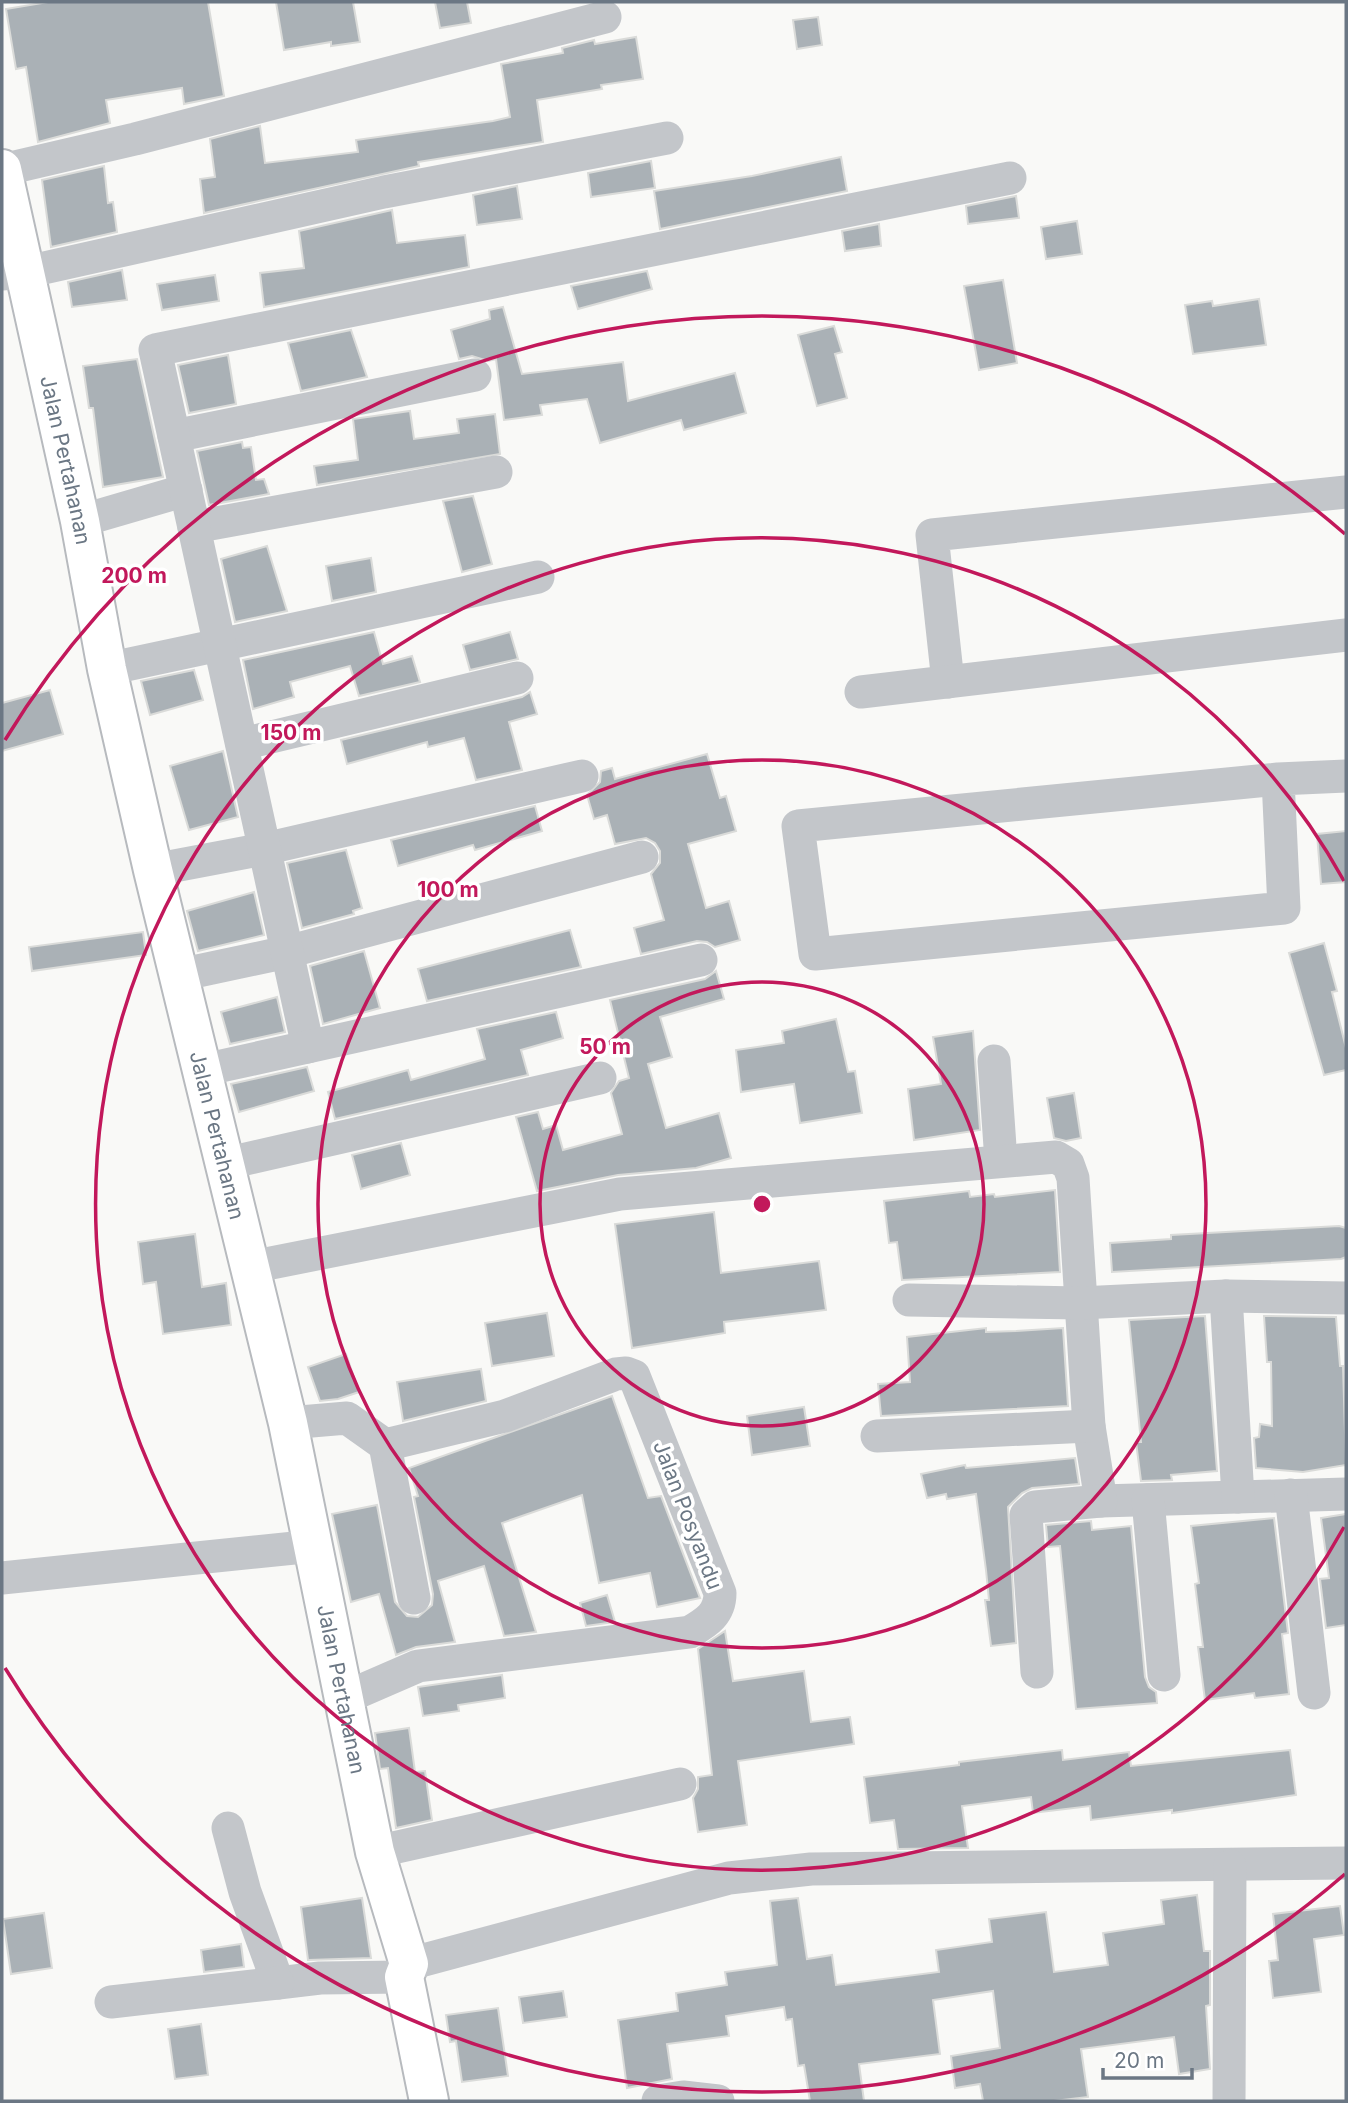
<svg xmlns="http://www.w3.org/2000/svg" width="1348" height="2103" viewBox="0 0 1348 2103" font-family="Inter,sans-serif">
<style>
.building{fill:#aab1b6;stroke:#dadbd9;stroke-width:2}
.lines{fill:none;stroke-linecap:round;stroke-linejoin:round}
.major-casing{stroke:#b7babe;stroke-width:42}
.minor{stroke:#c3c6ca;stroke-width:33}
.major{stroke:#fff;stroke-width:38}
.ring{fill:none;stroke:#c2185b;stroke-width:3.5}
.labels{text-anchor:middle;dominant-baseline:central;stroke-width:7;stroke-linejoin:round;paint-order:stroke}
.street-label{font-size:21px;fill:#6b7784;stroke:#fff}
.centre{fill:#c2185b;stroke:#fff;stroke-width:3.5}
.ring-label{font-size:21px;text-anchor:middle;font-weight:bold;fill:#c2185b;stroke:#fff;stroke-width:7;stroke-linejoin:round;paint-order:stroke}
</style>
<rect width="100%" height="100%" fill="#f9f9f7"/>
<!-- building -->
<g class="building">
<polygon points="48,2 208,2 224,96 184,104 182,88 106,100 110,123 38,142 26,67 16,69 6,9"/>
<polygon points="276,2 353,2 360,42 331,46 331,42 284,50"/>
<polygon points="435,2 467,2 471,23 440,28"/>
<polygon points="818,17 822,45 797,49 793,20"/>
<polygon points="636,37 643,79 601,85 602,89 537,100 543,142 418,162 419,166 204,213 200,179 215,177 210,139 260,126 265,163 358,152 356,140 493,121 510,117 501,64 563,53 562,48 594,40 595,44"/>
<polygon points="841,157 847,191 660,229 654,191 752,176"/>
<polygon points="651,161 655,188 591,197 588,173"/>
<polygon points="104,166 108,203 113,202 117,232 51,247 42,180"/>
<polygon points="517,186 522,219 477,225 473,195"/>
<polygon points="1016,196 1019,218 968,224 966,206"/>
<polygon points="392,210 397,243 465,235 469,267 264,307 260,273 304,268 299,231"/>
<polygon points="1077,221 1082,254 1046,259 1041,227"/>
<polygon points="879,224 881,246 845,251 842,231"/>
<polygon points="122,270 127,300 72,307 68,282"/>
<polygon points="647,271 652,289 578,309 571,286"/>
<polygon points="215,275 219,301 162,310 157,284"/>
<polygon points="1003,280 1017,363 979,370 964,286"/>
<polygon points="1259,299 1266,345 1193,354 1185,305 1212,301 1213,306"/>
<polygon points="503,307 522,374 623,362 628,401 735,373 746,413 684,430 681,420 600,443 587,399 540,405 542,415 504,420 496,359 488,361 472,356 459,359 451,330 490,319 489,310"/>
<polygon points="834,326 842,352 835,354 847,398 817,406 798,335"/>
<polygon points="351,330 367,377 301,391 288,343"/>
<polygon points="228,355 236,404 189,413 178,365"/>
<polygon points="137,359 163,477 103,487 93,408 89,408 83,366"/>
<polygon points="410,411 414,439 459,433 457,419 495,414 500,454 317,485 314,466 358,460 353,419"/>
<polygon points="242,442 243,448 251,447 256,480 264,479 269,494 209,505 197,451"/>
<polygon points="473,496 492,564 462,572 443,501"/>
<polygon points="267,546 287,611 235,622 221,559"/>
<polygon points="371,558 376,592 332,601 326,566"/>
<polygon points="374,632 383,664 412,656 420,682 359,696 350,666 290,682 294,697 253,709 243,660"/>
<polygon points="510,632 518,659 470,670 463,645"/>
<polygon points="194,670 203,700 150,715 141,681"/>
<polygon points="50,690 63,734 2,751 2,703"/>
<polygon points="530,692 537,714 509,722 522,770 476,780 464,738 428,747 427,742 347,764 341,740 522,697"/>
<polygon points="223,751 238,817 189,830 170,766"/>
<polygon points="707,754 720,798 726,796 736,831 688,844 706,908 729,901 740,940 715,947 707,942 697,941 641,954 634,928 664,920 651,874 660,863 660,851 655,843 646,838 615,844 607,815 594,819 587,795 600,782 601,771 612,768 615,779"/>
<polygon points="535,806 542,831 475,850 473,845 398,866 391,840"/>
<polygon points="1346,831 1346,882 1321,884 1317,834"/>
<polygon points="346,850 362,908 353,911 354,914 302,928 287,863"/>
<polygon points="254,892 264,935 198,951 187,911"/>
<polygon points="570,930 581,967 427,1001 418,969"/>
<polygon points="143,932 146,955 32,971 29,947"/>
<polygon points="1324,943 1337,991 1332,992 1346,1048 1346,1070 1324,1075 1289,953"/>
<polygon points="364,951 380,1008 323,1024 310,966"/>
<polygon points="716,971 724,999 660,1017 672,1057 648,1064 666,1128 719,1113 731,1158 696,1168 618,1175 537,1191 516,1117 538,1112 543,1129 556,1125 563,1150 622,1134 611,1093 619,1081 629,1078 610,1000 705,979"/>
<polygon points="277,997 285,1032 230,1044 221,1012"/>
<polygon points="556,1012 563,1038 521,1050 528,1075 335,1119 328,1092 408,1070 411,1080 485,1059 477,1029"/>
<polygon points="836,1019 848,1072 855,1071 862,1113 800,1123 794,1084 741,1092 736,1050 784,1043 782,1031"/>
<polygon points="973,1031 980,1130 914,1140 908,1089 941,1084 933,1037"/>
<polygon points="307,1067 314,1091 239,1112 231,1084"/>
<polygon points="1074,1093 1081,1138 1066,1141 1054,1138 1047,1098"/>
<polygon points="401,1143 410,1175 361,1189 352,1155"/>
<polygon points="1055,1190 1060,1272 902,1280 897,1242 889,1243 884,1201 969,1191 970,1197 994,1194 995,1197"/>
<polygon points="714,1212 721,1273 819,1261 826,1310 724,1322 725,1333 632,1348 615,1224"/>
<polygon points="1339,1226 1346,1228 1346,1257 1341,1259 1112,1272 1110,1243 1171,1239 1171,1235"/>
<polygon points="195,1234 202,1287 226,1283 231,1325 163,1334 156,1282 143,1284 138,1242"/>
<polygon points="547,1313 554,1356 492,1366 485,1323"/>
<polygon points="1205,1316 1217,1471 1171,1475 1172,1480 1141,1481 1136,1442 1141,1442 1129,1320"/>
<polygon points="1264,1316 1336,1317 1340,1366 1343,1366 1346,1465 1303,1472 1256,1468 1254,1438 1259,1437 1260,1424 1272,1426 1271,1362 1267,1362"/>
<polygon points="986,1328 986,1332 1016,1331 1063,1328 1068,1406 881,1416 878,1384 910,1382 907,1337"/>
<polygon points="346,1354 359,1392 338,1399 320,1401 308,1367"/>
<polygon points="481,1369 486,1401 403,1421 397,1382"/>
<polygon points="612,1396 648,1498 661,1496 700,1598 657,1607 650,1573 599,1583 582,1495 502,1523 536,1632 504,1636 484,1566 438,1581 455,1642 416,1647 396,1655 379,1594 351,1602 332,1514 377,1505 395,1602 407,1616 418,1617 432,1605 433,1594 414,1497 418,1496 409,1468"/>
<polygon points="804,1407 810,1446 752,1455 747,1416"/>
<polygon points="1075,1458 1079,1484 1032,1488 1022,1493 1008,1507 1016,1643 991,1646 985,1600 989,1600 986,1570 976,1494 947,1499 946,1494 927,1498 921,1474 965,1465 966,1468"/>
<polygon points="1346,1514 1346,1625 1326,1628 1320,1579 1329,1578 1321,1518"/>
<polygon points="1274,1518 1288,1633 1282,1634 1289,1694 1255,1698 1254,1693 1205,1700 1198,1647 1203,1647 1195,1584 1199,1583 1191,1526"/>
<polygon points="1091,1521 1092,1530 1131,1526 1145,1677 1149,1687 1156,1692 1157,1703 1076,1709 1060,1546 1048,1547 1046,1525"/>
<polygon points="607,1595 615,1622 586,1626 580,1603"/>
<polygon points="725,1631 733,1681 804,1671 811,1722 850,1717 854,1744 738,1761 747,1825 698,1832 693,1798 698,1789 698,1777 712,1775 698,1649"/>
<polygon points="502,1675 505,1698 458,1705 459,1711 423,1716 418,1687"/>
<polygon points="409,1728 415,1772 425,1771 432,1820 396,1828 388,1768 380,1769 375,1733"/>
<polygon points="1062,1750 1063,1760 1129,1752 1131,1766 1290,1750 1296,1795 1172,1813 1172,1810 1091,1820 1090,1806 1033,1813 1031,1797 962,1806 968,1848 898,1849 894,1820 870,1823 864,1777 959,1765 959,1762"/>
<polygon points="1197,1895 1204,1951 1210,1951 1210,2005 1206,2006 1210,2069 1179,2074 1174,2037 1081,2049 1088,2097 1054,2101 983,2101 980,2084 955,2088 951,2056 1000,2048 993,1991 933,2000 940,2054 859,2064 864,2101 810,2101 804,2065 798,2066 792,2019 786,2020 784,2007 726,2016 729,2036 667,2044 672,2079 627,2088 618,2020 678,2011 676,1993 727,1985 725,1972 777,1965 770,1901 798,1898 807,1959 832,1955 836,1985 939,1972 936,1950 992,1942 989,1919 1046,1912 1054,1972 1108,1965 1103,1933 1164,1924 1161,1900"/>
<polygon points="362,1898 371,1958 308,1960 301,1907"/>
<polygon points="1340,1906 1344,1935 1314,1939 1321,1992 1273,1998 1269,1961 1278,1960 1273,1914"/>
<polygon points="44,1913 52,1968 11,1974 3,1919"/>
<polygon points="241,1944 244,1967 204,1972 201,1950"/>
<polygon points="563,1991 567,2017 523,2023 519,1997"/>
<polygon points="498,2008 508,2076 462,2082 456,2041 450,2042 446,2015"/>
<polygon points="201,2024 208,2075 175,2079 168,2029"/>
</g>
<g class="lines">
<defs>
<g id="major">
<path id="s1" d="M2 169 80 521 107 669 153 870 288 1423 375 1852 409 1964 404 1977 429 2101"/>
</g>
</defs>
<!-- major casing -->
<use href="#major" class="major-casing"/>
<!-- minor -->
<g class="minor">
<polyline points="2,170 135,139 605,17"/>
<polyline points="2,274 26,272 384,192 667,138"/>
<polyline points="174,436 475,375"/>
<polyline points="80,521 186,490"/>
<polyline points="194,527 496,472"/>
<polyline points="107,669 538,577"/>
<polyline points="948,682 932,535 1346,492"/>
<polyline points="861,692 1346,635"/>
<polyline points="242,744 517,678"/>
<polyline points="1278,779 1284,908 815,954 798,826 1278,779 1346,776"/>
<polyline points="153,870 264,849 582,776"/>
<polyline points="179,975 287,952 642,857"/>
<polyline points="308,1047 155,350 1010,178"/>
<polyline points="994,1061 1001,1161"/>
<polyline points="203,1070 701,960"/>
<polyline points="224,1164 600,1078"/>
<polyline points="251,1267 620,1194 1056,1157 1068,1164 1073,1178 1089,1426 1101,1501 1346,1494"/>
<polyline points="1226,1296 1238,1497"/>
<polyline points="909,1300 1080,1303 1226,1296 1346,1298"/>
<polyline points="288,1423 347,1418 385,1445 414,1598"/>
<polyline points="877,1436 1089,1426"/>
<polyline points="1291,1495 1314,1693"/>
<polyline points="1148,1500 1164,1675"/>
<polyline points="2,1578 314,1546"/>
<polyline points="1037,1672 1026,1515 1035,1507 1101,1501"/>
<path d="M342 1699 418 1666 690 1632C707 1622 720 1614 720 1593L634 1376 626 1373 616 1374 505 1416 385 1445"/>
<polyline points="228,1828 245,1892 278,1983 320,1978 404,1977"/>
<polyline points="375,1852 680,1784"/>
<polyline points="409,1964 729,1878 811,1869 1346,1863"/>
<polyline points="111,2002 278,1983"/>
<polyline points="658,2101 683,2097 718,2101"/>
<polyline points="1229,2101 1230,1866"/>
</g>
<!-- major -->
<use href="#major" class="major"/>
</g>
<!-- distance rings -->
<g class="ring">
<circle cx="762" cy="1204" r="222"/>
<circle cx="762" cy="1204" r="444"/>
<path d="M1344 1527A666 666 0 1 1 1344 881"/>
<path d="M1345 1874A888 888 0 0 1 5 1668M5 740A888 888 0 0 1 1345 534"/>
</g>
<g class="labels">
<!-- street labels -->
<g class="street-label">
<text stroke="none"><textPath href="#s1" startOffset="298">Jalan Pertahanan</textPath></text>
<text stroke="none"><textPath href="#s1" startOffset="990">Jalan Pertahanan</textPath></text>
<text transform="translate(688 1515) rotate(69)">Jalan Posyandu</text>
<text stroke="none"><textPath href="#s1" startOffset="1558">Jalan Pertahanan</textPath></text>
</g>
</g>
<circle cx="762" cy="1204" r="10" class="centre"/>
<g class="ring-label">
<text x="134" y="583">200 m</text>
<text x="291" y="740">150 m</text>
<text x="448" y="897">100 m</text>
<text x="605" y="1054">50 m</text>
</g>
<!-- border -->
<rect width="1348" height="2103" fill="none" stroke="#6b7784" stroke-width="7"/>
<!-- scale -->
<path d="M1103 2068v10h89v-10" fill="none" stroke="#6b7784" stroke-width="3.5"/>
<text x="1114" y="2068" font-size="21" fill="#6b7784" stroke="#ffffff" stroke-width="5" paint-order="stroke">20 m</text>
</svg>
